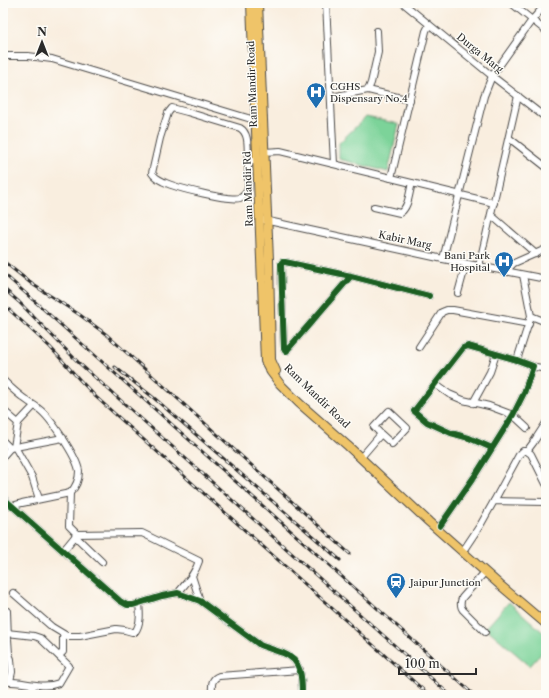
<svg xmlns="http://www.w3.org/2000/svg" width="549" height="698" viewBox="0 0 549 698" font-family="'Libre Caslon Text',serif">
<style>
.green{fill:#7bd399;stroke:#537f62}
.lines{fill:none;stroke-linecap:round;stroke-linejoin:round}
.minor-casing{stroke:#4a4846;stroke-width:8}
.major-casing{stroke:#4a4846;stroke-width:10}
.minor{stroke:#fff;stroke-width:6}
.major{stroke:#efc469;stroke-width:8}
.rail-casing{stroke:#2b2b2b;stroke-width:3}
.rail{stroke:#fdfcf7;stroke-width:1.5;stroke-dasharray:4.5;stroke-linecap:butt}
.cycleway-casing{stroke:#fdfcf7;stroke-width:8}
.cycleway{stroke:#1b5e20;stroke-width:6}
.labels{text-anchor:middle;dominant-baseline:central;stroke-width:3;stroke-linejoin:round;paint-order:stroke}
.street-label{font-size:10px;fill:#2b2b2b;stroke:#fdfcf7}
.poi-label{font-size:10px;fill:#2b2b2b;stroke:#fdfcf7;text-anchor:start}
</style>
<rect width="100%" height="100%" fill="#fdfcf7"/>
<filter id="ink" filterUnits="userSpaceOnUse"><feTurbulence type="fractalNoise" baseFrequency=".025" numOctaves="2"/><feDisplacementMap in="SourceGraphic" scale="8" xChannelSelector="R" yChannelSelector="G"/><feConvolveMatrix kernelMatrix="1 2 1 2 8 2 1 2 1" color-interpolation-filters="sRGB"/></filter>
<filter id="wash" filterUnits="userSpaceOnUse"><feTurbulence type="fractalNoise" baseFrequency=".012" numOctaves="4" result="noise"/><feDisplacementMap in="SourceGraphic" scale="16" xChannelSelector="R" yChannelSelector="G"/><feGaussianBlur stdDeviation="0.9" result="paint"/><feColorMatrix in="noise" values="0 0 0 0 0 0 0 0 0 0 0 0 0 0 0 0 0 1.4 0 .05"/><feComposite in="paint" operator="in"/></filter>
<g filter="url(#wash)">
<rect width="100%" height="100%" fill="#f9eedf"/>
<!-- green -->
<g class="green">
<polygon points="366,117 399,124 388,172 339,159 339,143"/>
<polygon points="509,602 546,635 546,648 530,666 486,628"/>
</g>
</g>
<g filter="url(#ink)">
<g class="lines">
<defs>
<g id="minor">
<polyline points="326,3 334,164"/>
<polyline points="403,3 492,76 546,118"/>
<polyline points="511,3 546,31"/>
<polyline points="3,56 28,56 52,59 241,116 258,121"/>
<polyline points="368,90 410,100"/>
<polyline points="331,97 368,90 371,83 378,52 377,31"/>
<polyline points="509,138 546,167"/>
<polyline points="264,152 280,151 494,203"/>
<path d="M248 160V189C246 193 244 196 240 198 229 201 176 188 164 182 160 180 155 178 152 173L160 138 168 113 172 108 187 112 240 128C250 134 247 149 248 160L257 161"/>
<polyline points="391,178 426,31 429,25"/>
<path d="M374 207 400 213C409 207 409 193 412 183"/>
<polyline points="491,215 536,254"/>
<polyline points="264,220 443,259 546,279"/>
<polyline points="443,259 484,96 492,76 532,20 546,4"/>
<polyline points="479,266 518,96"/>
<polyline points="508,272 510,267 514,263 546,249"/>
<polyline points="351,276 288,349 287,351 285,351 284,349 281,264 282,262 285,262 351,276 429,296"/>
<polyline points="458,293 466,264"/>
<polyline points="531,316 546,322"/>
<polyline points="419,347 442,312 447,310 453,310 529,324"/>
<polyline points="517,360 531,316 523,275"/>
<polyline points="531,366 546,369"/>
<path d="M3 380C11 388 20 396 29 402 32 404 36 406 39 409 50 417 77 457 79 471 79 479 76 487 70 493L22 503 12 506"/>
<polyline points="435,384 449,394 463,400 489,406 513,415 527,428"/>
<polyline points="473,403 490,372 496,354"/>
<polyline points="3,410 18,423 34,406"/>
<polyline points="3,441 10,448 63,438"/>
<polyline points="14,447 18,423"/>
<polyline points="15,447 32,477 39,499"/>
<polyline points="527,451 533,443 546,423"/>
<polyline points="363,455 381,434 374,427 389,411 407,428 392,444 381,434"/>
<polyline points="3,456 10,448"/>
<polyline points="70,493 69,526 77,534"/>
<path d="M3 498 120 601 127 605H133L162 596 178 593 200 601 260 645C267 648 275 650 283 653 302 660 302 678 302 695"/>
<polyline points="494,501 519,455 523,451 527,451 531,454 546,484"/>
<polyline points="440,526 476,474 513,415 524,393 533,366 517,360 468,346 463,348 414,411 427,422 451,433 469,438 492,448"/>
<polyline points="75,536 102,562"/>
<polyline points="465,548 481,524 494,501 546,502"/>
<path d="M63 551 77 534 142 533 199 561C195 574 186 583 178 593"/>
<polyline points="192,576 200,601"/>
<path d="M13 593 52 627 67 636H80L116 629 125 630 132 632H135C141 624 140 613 139 603"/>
<polyline points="7,611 8,639 9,654 11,659 12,672 10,681"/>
<path d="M485 632 463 610C460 606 460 603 462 598L485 572"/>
<polyline points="59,656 63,652 63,638"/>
<path d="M3 682C22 680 41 690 59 683L69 666 40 638 34 636 7 633"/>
<polyline points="32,685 34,695"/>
<path d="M212 695C212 687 210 679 219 676L300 670"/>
</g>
<g id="major">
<polyline points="251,3 265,361 271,372 280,384 299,403 348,446 429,522 500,585 546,624"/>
<polyline points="258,3 269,260 271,360 276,371"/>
</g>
</defs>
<!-- minor casing -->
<use href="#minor" class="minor-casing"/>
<!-- major casing -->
<use href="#major" class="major-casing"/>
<!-- minor -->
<use href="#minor" class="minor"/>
<!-- major -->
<use href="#major" class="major"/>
<defs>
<g id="rail">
<polyline points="3,261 32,284 80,315 107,335 350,554"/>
<polyline points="3,273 474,695"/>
<polyline points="3,288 19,302 80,364 450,695"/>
<polyline points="3,304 50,347 79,379 96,397 429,695"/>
<polyline points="115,367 154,398 340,560"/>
</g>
</defs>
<!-- rail casing -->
<use href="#rail" class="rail-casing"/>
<!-- rail -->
<use href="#rail" class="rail"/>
<defs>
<g id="cycleway">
<polyline points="351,276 288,349 287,351 285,351 284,349 281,264 282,262 285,262 351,276 429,296"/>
<path d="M3 498 120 601 127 605H133L162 596 178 593 200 601 260 645C267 648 275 650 283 653 302 660 302 678 302 695"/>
<polyline points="440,526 476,474 513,415 524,393 533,366 517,360 468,346 463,348 414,411 427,422 451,433 469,438 492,448"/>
</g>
</defs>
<!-- cycleway casing -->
<use href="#cycleway" class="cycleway-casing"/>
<!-- cycleway -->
<use href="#cycleway" class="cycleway"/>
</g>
</g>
<!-- icons -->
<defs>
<symbol id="hospital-pin" viewBox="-11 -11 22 30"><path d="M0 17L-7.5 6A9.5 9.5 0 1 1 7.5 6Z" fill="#1f6fb2" stroke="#fdfcf7"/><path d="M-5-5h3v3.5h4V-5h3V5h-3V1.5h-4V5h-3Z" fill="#fff"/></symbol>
<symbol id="station-pin" viewBox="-11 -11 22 30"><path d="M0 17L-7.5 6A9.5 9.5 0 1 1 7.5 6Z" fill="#1f6fb2" stroke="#fdfcf7"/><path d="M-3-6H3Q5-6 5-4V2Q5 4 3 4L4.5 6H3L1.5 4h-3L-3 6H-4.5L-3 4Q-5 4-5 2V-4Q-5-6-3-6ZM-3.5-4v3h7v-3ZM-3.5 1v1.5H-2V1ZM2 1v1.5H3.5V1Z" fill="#fff"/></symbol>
</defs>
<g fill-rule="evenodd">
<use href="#hospital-pin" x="305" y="81" width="22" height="30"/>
<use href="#hospital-pin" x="493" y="250" width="22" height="30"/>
<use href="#station-pin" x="385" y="571" width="22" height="30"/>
</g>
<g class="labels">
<!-- street labels -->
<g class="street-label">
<text transform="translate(480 53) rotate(39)">Durga Marg</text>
<text transform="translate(252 84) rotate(-92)">Ram Mandir Road</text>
<text transform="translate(248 189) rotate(-92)">Ram Mandir Rd</text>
<text transform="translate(405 240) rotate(12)">Kabir Marg</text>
<text transform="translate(317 396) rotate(44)">Ram Mandir Road</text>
</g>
<!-- poi labels -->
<g class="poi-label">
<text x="330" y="86">CGHS<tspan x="330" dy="12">Dispensary No.4</tspan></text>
<text x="490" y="255" text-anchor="end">Bani Park<tspan x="490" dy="12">Hospital</tspan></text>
<text x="410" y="582">Jaipur Junction</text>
</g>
</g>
<!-- margin -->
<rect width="549" height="698" fill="none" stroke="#fdfcf7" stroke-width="16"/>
<!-- north arrow -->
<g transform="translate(42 42)" stroke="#fdfcf7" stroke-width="3" paint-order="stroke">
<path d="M0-3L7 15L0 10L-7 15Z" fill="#2b2b2b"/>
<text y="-6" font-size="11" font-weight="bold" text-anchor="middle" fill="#2b2b2b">N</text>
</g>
<!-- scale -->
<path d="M399 668v6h77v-6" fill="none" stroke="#2b2b2b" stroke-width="2"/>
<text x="405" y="668" font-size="12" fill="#2b2b2b" stroke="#fdfcf7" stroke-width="3" paint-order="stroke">100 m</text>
</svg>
